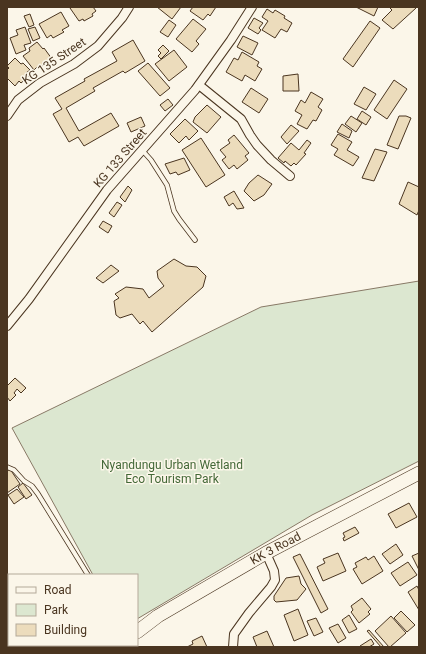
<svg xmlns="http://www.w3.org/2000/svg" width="426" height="654" viewBox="0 0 426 654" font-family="Roboto,sans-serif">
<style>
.green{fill:#dce7d0;stroke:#887966}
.building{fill:#ecdcbc;stroke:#4a3520}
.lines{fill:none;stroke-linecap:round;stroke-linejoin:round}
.service-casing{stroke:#4a3520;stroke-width:5.5}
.minor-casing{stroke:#4a3520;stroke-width:10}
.trunk-casing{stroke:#4a3520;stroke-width:14}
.service{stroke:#fbf6e9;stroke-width:4}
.minor{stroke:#fbf6e9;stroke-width:8}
.trunk{stroke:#fbf6e9;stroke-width:13}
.labels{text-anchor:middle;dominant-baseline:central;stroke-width:3;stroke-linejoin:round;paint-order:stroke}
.street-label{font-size:12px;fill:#4a3520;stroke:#fbf6e9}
.park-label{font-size:12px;fill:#436837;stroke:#fbf6e9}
</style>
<rect width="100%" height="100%" fill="#fbf6e9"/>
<!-- green -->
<polygon class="green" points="419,281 419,461 312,515 137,619 137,575 93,575 12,428 261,307"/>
<!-- building -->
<g class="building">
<polygon points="72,7 93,7 96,11 92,14 93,16 84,21 83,19 79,21 70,8"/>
<polygon points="157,7 181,7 172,19"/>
<polygon points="193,7 216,7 210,16 208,14 203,20 190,11"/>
<polygon points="356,7 378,7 374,16"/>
<polygon points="389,7 414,7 416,8 393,29 382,20 392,10"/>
<polygon points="267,9 273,13 275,10 285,16 284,18 292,23 287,32 281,29 275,38 262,30 268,21 262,17"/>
<polygon points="61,12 69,26 62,30 64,32 53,38 51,35 47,38 39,24"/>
<polygon points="30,14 34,25 29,27 24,16"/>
<polygon points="254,18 263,23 259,28 261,30 258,34 248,28"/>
<polygon points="193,19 206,29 196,41 199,44 192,52 176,39"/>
<polygon points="169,20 176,25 168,37 160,32"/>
<polygon points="370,21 380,28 353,67 343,59"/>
<polygon points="25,27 31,43 24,45 26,50 16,54 10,38 18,35 16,30"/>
<polygon points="35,27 40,38 33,41 28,29"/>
<polygon points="243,36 258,43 252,55 237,47"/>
<polygon points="133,40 145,61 125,73 123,71 93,88 95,91 66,108 79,131 111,113 119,126 84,146 78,137 69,142 53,114 62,109 55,98 85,81 84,79 117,61 112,52"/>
<polygon points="37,42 43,49 44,48 52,59 38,69 37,67 34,70 23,56 30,51 29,48"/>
<polygon points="163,45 169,51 161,59 158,56 161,53 158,50"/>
<polygon points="174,50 187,67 169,81 155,64"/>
<polygon points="242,52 259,62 257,66 262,69 255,81 245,75 242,81 226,72 234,58 238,60"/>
<polygon points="15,58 21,64 23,63 30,70 26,73 29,76 21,83 19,81 15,86 7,78 7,70 9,68 7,66"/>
<polygon points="148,63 170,88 160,96 138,71"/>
<polygon points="298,74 299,91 283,91 283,76"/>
<polygon points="394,80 407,89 387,119 374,110"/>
<polygon points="364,87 376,94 366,110 354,104"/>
<polygon points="251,88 268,99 259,113 242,102"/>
<polygon points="311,92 323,99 318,107 322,110 316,121 313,120 307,129 297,124 302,115 295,111 301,100 305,103"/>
<polygon points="168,99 173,105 165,111 160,105"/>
<polygon points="207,105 221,117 207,133 193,122 195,117"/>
<polygon points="362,111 371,117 366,125 357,119"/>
<polygon points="351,116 362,123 356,132 345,124"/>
<polygon points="399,116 406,116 411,118 398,149 387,145"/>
<polygon points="141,117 145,126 131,132 127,123"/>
<polygon points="185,119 198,131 189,140 186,136 179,143 170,134"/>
<polygon points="342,124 352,131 349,138 337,132"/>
<polygon points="291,125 299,131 287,144 281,137"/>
<polygon points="338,134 352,142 347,150 359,157 353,166 334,155 338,149 331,145"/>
<polygon points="234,135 249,153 245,156 248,160 237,169 234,165 229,169 222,160 226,157 220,150 230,143 228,140"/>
<polygon points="201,138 225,175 206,187 182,150"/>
<polygon points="307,140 311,143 304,153 306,154 296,165 294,163 291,166 285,161 284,163 278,158 291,143 299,150"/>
<polygon points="375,149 387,152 374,181 362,178"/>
<polygon points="184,158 190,170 178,175 176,172 170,174 165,164"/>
<polygon points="258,175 272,184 264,195 254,201 244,191 249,183"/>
<polygon points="408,182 419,187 419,210 417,215 399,204"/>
<polygon points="128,186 132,190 125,202 120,197"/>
<polygon points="234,191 244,208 237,209 233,203 229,206 224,197"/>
<polygon points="117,202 122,205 114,217 109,213"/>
<polygon points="103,221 112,226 108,233 99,227"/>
<polygon points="174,259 186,266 197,267 206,276 203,287 152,332 143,321 140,324 132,314 120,318 116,315 114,301 119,298 115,294 126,287 143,289 149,298 164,286 158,278 157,271"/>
<polygon points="111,265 119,271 103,283 96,278"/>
<polygon points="15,378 26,388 21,393 17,389 14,393 16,395 10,401 7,397 7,386"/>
<polygon points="10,469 20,484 7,493 7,471"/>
<polygon points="23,483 32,495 26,499 18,487"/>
<polygon points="17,489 24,497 14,504 8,495"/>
<polygon points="409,503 417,517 396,528 388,514"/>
<polygon points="355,527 359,533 344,541 343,538 345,537 343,533"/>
<polygon points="396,544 403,555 390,564 382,554"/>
<polygon points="338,553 346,571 323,581 317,567 325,563 323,559"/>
<polygon points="419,553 419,570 412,556"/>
<polygon points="300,554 328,609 321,613 293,557"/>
<polygon points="374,556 383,571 362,584 353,569 357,567 355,563 366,557 368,560"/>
<polygon points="408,562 417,575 400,586 391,573"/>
<polygon points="299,576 301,584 306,589 297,600 276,602 274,600 274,596 286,578"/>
<polygon points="417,586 419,590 419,610 408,592"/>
<polygon points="362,598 371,609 368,612 370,614 359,623 351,612 353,610 351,606"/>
<polygon points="298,609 308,635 294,641 284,615"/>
<polygon points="401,611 415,625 407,632 394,618"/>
<polygon points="349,615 357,629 349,633 342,620"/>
<polygon points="391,616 406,633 390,647 389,647 375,631"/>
<polygon points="316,618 323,632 314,636 307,621"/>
<polygon points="338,624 346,638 338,643 329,628"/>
<polygon points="369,630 384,647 381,647 367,631"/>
<polygon points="267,631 274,647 257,647 253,637"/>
<polygon points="202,636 207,647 187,647 193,644 192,641"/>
<polygon points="371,639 374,644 369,647 361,647 360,646"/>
</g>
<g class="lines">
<defs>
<g id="service">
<polyline points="142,150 151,160 167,185 174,211 179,219 195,240"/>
<polyline points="7,467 14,470 24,481 32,486 38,494 88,575"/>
<polyline points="101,647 115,646"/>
</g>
<g id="minor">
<polyline points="199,85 241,119 250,135 257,145 271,160 290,176"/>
<polyline points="7,116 18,100 40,83 74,64 98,46 122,18 129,7"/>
<polyline points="7,326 29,299 107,190 195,90 231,40 252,7"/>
<polyline points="233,647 234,634 249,613 271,587 275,580 274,571 266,553"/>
</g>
<g id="trunk">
<path id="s1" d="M137 632 158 616 266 553 419 473"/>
<polyline points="117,647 119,645"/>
</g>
</defs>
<!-- service casing -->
<use href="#service" class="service-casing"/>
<!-- minor casing -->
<use href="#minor" class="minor-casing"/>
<!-- trunk casing -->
<use href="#trunk" class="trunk-casing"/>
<!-- service -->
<use href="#service" class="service"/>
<!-- minor -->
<use href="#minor" class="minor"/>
<!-- trunk -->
<use href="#trunk" class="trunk"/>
</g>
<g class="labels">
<!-- street labels -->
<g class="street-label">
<text transform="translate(54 61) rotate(-34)">KG 135 Street</text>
<text transform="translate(120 158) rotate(-49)">KG 133 Street</text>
<text stroke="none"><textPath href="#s1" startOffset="162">KK 3 Road</textPath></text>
</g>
<!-- park labels -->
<g class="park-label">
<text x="172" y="465">Nyandungu Urban Wetland<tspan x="172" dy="14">Eco Tourism Park</tspan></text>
</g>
</g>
<!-- border -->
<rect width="426" height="654" fill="none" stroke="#4a3520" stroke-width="16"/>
<!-- legend -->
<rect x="8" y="574" width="130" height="72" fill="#fbf6e9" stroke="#b4a999"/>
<rect x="16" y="587" width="20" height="6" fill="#fbf6e9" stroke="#b4a999"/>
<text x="44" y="594" font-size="12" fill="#4a3520">Road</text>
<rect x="16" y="604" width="20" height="12" fill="#dce7d0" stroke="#b4a999"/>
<text x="44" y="614" font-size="12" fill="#4a3520">Park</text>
<rect x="16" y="624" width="20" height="12" fill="#ecdcbc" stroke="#b4a999"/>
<text x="44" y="634" font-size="12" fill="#4a3520">Building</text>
</svg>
